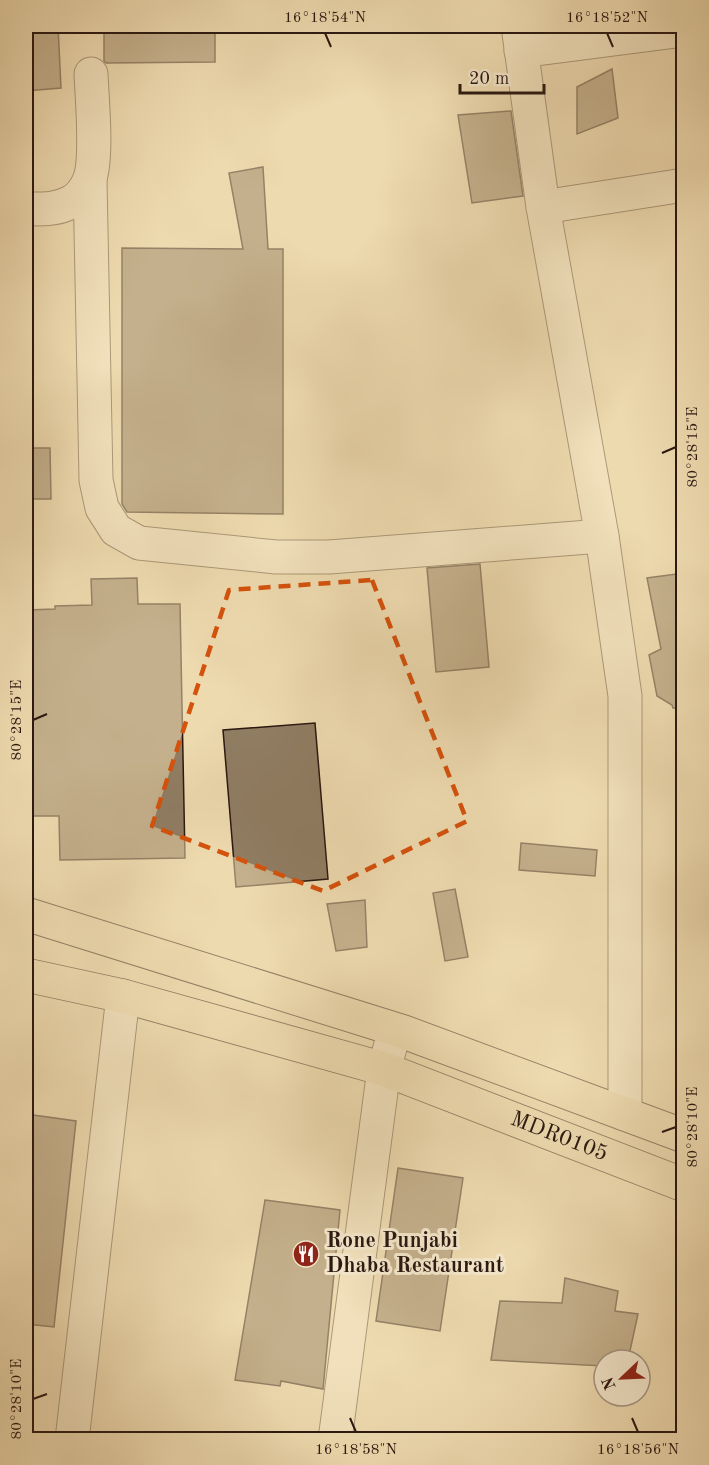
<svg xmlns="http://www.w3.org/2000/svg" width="709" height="1465" viewBox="0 0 709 1465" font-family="'Old Standard TT',serif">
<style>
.building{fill:#907d63;stroke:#2a1811;stroke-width:1.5}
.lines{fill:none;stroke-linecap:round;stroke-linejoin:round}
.minor-casing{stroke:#5b4838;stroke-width:35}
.major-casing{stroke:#2a1811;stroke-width:35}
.minor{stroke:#f4e7cb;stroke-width:33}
.major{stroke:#eedaaf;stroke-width:33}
.marked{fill:none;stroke:#d5520c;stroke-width:4.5;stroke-dasharray:12 8;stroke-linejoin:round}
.ticks{fill:none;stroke:#2a1811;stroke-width:2}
.labels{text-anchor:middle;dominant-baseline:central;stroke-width:6;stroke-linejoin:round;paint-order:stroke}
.street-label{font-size:22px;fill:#2a1811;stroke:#f4e7cb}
.poi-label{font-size:22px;font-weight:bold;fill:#2a1811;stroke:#f4e7cb;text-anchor:start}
.neatline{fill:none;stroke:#2a1811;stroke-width:2}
.ticks-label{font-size:15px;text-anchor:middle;fill:#2a1811}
</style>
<rect width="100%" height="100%" fill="#eedaaf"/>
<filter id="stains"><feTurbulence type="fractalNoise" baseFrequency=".00333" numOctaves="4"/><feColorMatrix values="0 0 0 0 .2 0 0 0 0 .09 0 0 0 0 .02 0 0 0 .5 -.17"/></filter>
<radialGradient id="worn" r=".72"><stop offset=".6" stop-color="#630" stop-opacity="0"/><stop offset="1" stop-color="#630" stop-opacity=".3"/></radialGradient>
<!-- building -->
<g class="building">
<polygon points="26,26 58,26 61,88 26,91"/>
<polygon points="104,26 215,26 215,62 106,63 104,61"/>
<polygon points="612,69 618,118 577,134 577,87"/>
<polygon points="511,111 523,196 472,203 458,115"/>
<polygon points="263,167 268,249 283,249 283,514 127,512 122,504 122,248 243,249 229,173"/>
<polygon points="26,448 50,448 51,499 26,499"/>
<polygon points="480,564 489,667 436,672 427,568"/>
<polygon points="684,573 684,712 677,708 673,708 672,705 657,696 649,655 661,649 647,578"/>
<polygon points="137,578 138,604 180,604 185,858 60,860 59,816 26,816 26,610 55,609 55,606 92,605 91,579"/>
<polygon points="315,723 328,879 236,887 223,730"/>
<polygon points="521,843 597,850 595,876 519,870"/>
<polygon points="455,889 468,957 445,961 433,893"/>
<polygon points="365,900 367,947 336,951 327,904"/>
<polygon points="26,1114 76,1121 54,1327 26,1324"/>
<polygon points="398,1168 463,1178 440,1331 376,1321"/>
<polygon points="265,1200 340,1210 323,1389 281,1381 280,1386 235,1380"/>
<polygon points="565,1278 618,1291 615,1311 638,1314 628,1360 604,1360 604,1366 491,1360 500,1301 562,1303"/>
</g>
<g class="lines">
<defs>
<g id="minor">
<polyline points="518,26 543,207 602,536 625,696 625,1114"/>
<polyline points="521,51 684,30"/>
<polyline points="90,180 96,480 102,508 116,530 139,543 276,557 329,557 602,536"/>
<polyline points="543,207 684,185"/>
<path d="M26 209C41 209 57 210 71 202 79 198 85 190 89 181 98 160 92 99 91 74"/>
<polyline points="72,1440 123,996"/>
<polyline points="335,1440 384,1069 395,1030"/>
</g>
<g id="major">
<polyline points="26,914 404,1032 684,1136"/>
<path id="s1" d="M26 975 123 996 384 1069 684 1185"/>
</g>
</defs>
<!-- minor casing -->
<use href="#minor" class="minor-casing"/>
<!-- major casing -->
<use href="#major" class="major-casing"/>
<!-- minor -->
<use href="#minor" class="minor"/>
<!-- major -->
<use href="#major" class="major"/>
</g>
<!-- marked area -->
<path d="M0 0H709V1465H0ZM372 580 467 821 323 891 152 826 229 590Z" fill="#eedaaf" fill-opacity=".55" fill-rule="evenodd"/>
<path class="marked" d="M372 580 467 821 323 891 152 826 229 590Z"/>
<!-- ticks -->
<path class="ticks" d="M325 33 331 47M607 33 613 47M662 453 676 447M33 720 47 714M662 1132 676 1127M33 1399 47 1394M350 1418 356 1432M632 1418 638 1432"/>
<!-- icons -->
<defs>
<symbol id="restaurant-disc" viewBox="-11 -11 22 22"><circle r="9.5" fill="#8f2418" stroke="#f4e7cb"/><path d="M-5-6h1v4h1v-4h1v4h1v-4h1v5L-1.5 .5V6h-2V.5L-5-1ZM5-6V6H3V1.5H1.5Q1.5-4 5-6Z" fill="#fff"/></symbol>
</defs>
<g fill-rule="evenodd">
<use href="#restaurant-disc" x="291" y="1239" width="30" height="30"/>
</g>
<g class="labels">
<!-- street labels -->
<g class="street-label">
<text stroke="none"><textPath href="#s1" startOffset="558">MDR0105</textPath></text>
</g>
<!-- poi labels -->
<g class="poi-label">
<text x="326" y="1241">Rone Punjabi<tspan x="326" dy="25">Dhaba Restaurant</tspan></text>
</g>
</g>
<!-- margin -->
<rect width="709" height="1465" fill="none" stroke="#eedaaf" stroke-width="66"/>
<!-- north arrow -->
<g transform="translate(622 1378) rotate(247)"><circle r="28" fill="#f4e7cb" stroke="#a39481" stroke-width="1.5"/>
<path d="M0-4.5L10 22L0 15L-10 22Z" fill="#8f2418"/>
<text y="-9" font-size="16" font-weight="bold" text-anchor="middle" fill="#2a1811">N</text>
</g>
<!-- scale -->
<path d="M460 84v9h84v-9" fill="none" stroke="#2a1811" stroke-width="3"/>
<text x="469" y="84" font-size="18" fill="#2a1811" stroke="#f4e7cb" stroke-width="4.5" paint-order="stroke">20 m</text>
<rect x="33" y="33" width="643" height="1399" class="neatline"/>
<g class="ticks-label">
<text x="325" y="22">16°18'54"N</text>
<text x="607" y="22">16°18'52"N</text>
<text transform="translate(692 447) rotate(-90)" y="5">80°28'15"E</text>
<text transform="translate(16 720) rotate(-90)" y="5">80°28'15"E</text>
<text transform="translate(692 1127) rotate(-90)" y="5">80°28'10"E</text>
<text transform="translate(16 1399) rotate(-90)" y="5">80°28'10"E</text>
<text x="356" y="1454">16°18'58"N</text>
<text x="638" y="1454">16°18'56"N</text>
</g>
<rect width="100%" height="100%" filter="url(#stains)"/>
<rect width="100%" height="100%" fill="url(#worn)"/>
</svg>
